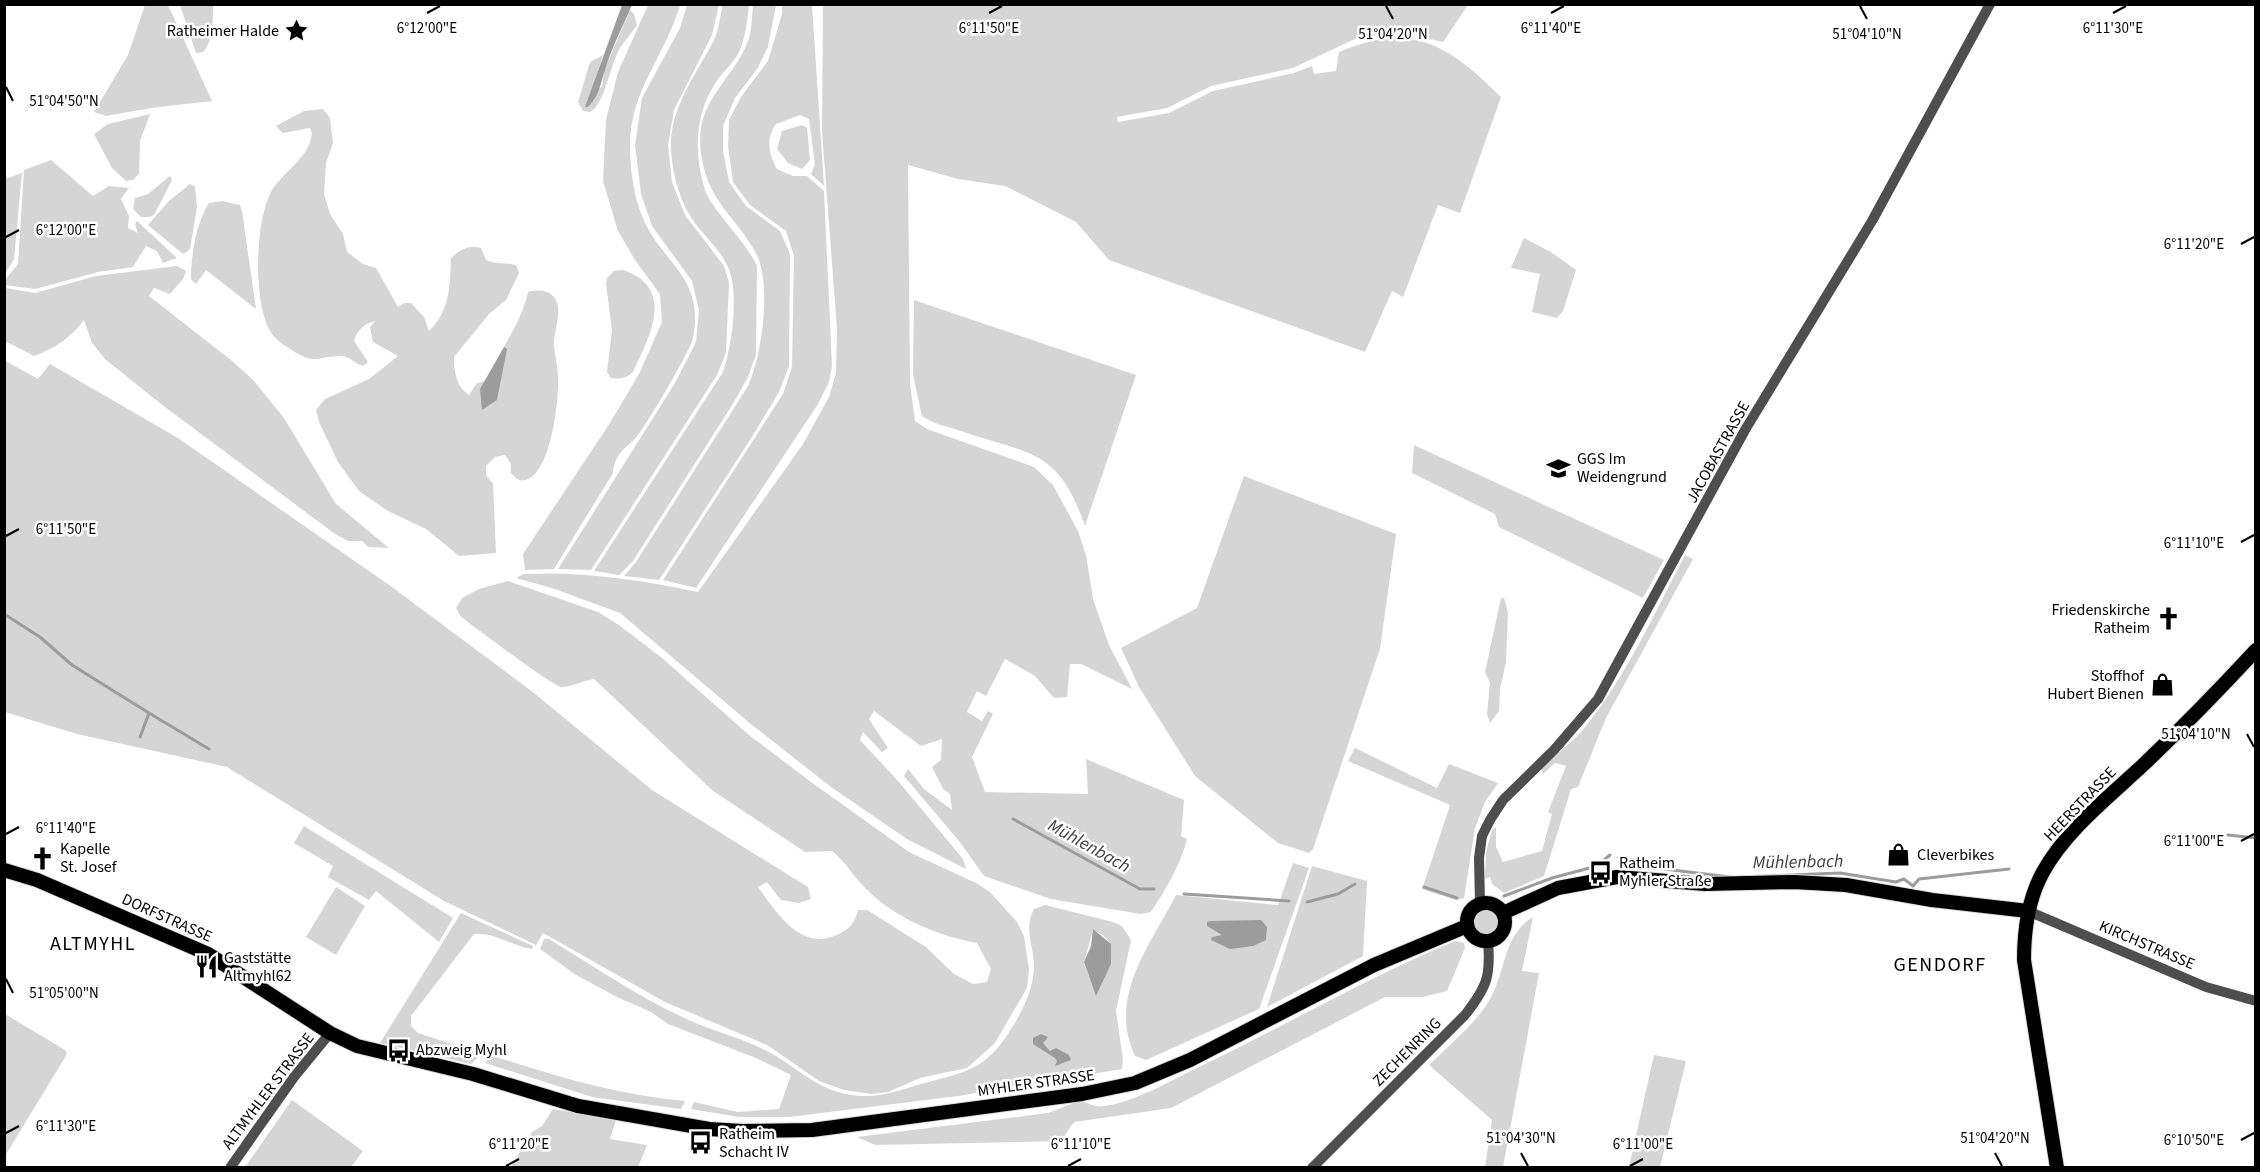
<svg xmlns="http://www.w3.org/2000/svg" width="2260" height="1172" viewBox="0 0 2260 1172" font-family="'Source Sans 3',sans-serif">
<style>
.green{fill:#d5d5d5;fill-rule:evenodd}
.water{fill:#9c9c9c}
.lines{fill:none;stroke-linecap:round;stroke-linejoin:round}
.stream{stroke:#9c9c9c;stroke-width:3}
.major-casing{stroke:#dbdbdb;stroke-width:16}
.minor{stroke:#4e4e4e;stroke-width:10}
.major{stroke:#000;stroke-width:14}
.ticks{fill:none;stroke:#000;stroke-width:2}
.labels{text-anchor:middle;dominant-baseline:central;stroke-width:5;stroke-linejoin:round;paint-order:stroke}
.poi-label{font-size:16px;fill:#000;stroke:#fff;text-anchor:start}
.street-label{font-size:16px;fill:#000;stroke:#fff}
.water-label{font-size:18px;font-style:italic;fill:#3d3d3d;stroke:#fff}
.quarter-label{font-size:20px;letter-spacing:1.5px;fill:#000;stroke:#fff}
.ticks-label{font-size:15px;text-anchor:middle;fill:#000;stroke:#fff;stroke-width:5;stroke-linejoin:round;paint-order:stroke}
</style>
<rect width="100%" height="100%" fill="#fff"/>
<!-- green -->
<g class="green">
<path d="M723 4 749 5C747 21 746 38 738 54 733 63 724 71 718 79 695 112 693 152 705 190 713 212 746 241 757 266L756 355 748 377 734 402 633 561 619 575 594 571 723 372C732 347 740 289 727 265 718 246 699 232 689 214 678 196 672 170 671 149 669 109 697 73 714 40 719 29 720 16 723 4Z"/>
<polygon points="145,5 168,5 212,101 151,108 106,116 94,112 128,55"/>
<path d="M180 5H213C213 18 213 42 203 52L196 53Z"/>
<path d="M648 5H680C666 55 630 90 630 145 630 171 634 201 646 225 668 267 704 280 693 338 691 350 642 433 634 440 622 450 614 457 613 473L554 569 525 570 523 554 610 423 640 372 662 322 660 294 635 260 618 231 603 181 606 120 618 72Z"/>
<polygon points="687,5 719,5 712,35 674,110 668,145 672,182 685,215 724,266 729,283 726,353 717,375 591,570 558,569 675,383 696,342 699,310 692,281 652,226 641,194 635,145 642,98 680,28"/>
<path d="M753 5H776L768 47 757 69 735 98 723 126V151L729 182 746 206 780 231 790 254 789 366 779 392 752 437 659 580 624 576 636 562 748 386C762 356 772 283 756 253 737 218 710 204 702 159 691 101 731 85 748 41 752 30 752 16 753 5Z"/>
<path d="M782 5H812L824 186 811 174 815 164 809 119 800 115 776 124C765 139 769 154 777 169L793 176H807L824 191 832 366 829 382 818 404 696 588 663 580 783 394 792 367 794 256 786 231 750 205 733 182 728 146 729 120 741 97 768 61 782 14Z"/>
<path d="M823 5H1468L1443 42 1399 32 1357 38 1293 68 1211 86 1167 108 1117 117 1118 122 1169 113 1213 91 1294 73 1312 66 1314 74 1336 71 1339 52C1412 21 1449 45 1501 97L1460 213 1438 205 1403 297 1392 291 1365 352 1109 260 1076 222 1005 186 958 179 908 165 910 384 915 421 927 429 1034 467 1053 485 1078 531 1086 555 1093 599 1109 645 1132 689 1081 664H1070L1067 697 1054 698 1035 676 1005 659 986 696 977 691 967 712 982 721 988 711 993 714 972 757 985 792 1088 794 1086 759 1184 800 1181 836 1187 839C1180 866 1166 889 1151 912L1141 914 1051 899 984 876 959 841 904 776 908 769 924 789 952 810 950 794 943 789 932 767 941 760 942 739 921 746 874 711 869 719 888 748 882 752 863 732 860 740 899 782 963 859 966 869 907 839 831 787 752 725 620 613 552 588 516 578 524 574C583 571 641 580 698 592L803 444 829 397 836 373 837 329 822 131Z"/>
<path d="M630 10 634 14 637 25C632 33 625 40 620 48 610 64 605 105 590 112L583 111 578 102 590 62 603 55 592 91 602 87 604 71Z"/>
<path d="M323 109 330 118 333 143 326 163 324 194 330 214 343 234 347 252 363 264 376 268 398 307 404 303H411L424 317 429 331C450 311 450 286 451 258 460 250 469 244 481 248L486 260C497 265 505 262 516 265L519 273 506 300 489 314 454 357C454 372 456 386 469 395L477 383 487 381C499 350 521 325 528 292 537 290 547 289 554 297 564 309 553 331 554 346 555 357 558 367 558 378 559 401 551 466 530 478 522 483 517 480 511 473V464L505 455 495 457 486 466V475L493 484 496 553 459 556 426 529 388 511 359 491 338 462 319 422 316 410 325 399 369 379 398 356 373 342 370 327 375 321C364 324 357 330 354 341L368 362 363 366C355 364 351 357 342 356 317 355 318 367 290 349 283 345 274 338 270 331 253 302 255 222 271 192 282 172 310 158 312 133L310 128 283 133 276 126 304 111Z"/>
<polygon points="150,114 140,141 139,174 133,180 126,181 112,168 94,134 108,124"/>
<polygon points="802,125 807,128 810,160 802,169 788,163 777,149 782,131"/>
<polygon points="51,160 93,196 109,186 129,188 121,199 129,216 128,228 138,233 135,224 137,221 177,258 163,263 157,251 146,246 133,267 98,272 35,289 5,285 5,280 18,264 24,170"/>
<polygon points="22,173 14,259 5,274 5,179"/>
<polygon points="170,176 172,180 154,215 149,217 141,217 133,209 135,198 148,194"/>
<polygon points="190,184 195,187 197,207 190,249 183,254 148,225 169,201"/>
<path d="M222 201 240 205 242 211 256 309 206 270 196 284 191 279C191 255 196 223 209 203Z"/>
<polygon points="1524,238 1551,252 1576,270 1563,311 1557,318 1532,312 1540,274 1511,268"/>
<path d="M177 266 186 271 183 279 170 294 154 288 149 296 231 360 254 381 284 418 336 504 389 548 368 547 362 541H348L335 534 161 404 105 359 92 343 84 320C72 337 54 349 34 356L5 341V288L35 293 96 276Z"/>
<path d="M623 270C677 288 649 338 633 372 626 378 620 380 611 378L607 372 612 330 606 284 607 278 614 271Z"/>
<path d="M914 300 1136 375 1085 526C1058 448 1030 455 961 431 948 427 933 424 922 416L913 375Z"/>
<path d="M4 360 38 379 50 364 178 438 392 587 534 693 652 790 808 887 811 899 799 903 781 900 767 882 758 887C776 912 800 950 834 936 849 930 854 925 858 910H867L926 947 954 974 973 984 987 982 991 969 977 943C938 936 895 918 866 889 853 876 846 862 832 851L805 852 713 791 594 679C584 680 571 687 562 687 553 687 475 627 461 617L456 608 462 598 479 589 508 581 598 612 619 625 662 658 749 735 811 782 909 852 976 883 990 892 1017 922 1024 936 1029 969 1027 988 995 1043 967 1068 920 1078 888 1092 871 1094 844 1090 819 1081 767 1045 665 1002 543 933 536 945 444 901 227 767 77 734 5 712Z"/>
<polygon points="1414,445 1664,560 1643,598 1499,527 1495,514 1412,473"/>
<polygon points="1244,476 1396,534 1380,649 1313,849 1309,853 1278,843 1195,776 1139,687 1121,648 1197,608"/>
<path d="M1685 555 1693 559 1606 718 1578 787 1571 789 1544 876 1504 893 1492 884 1490 877 1485 879 1486 852 1492 830 1496 827V847L1503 862 1542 851 1552 814 1548 812 1566 766 1555 763 1543 774 1541 768C1554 756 1570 744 1582 731 1625 679 1654 614 1685 555Z"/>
<polygon points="1501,598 1504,598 1508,612 1506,662 1500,689 1499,711 1490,723 1487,714 1490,683 1485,672"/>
<polygon points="1355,748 1437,788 1449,764 1498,783 1485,802 1475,828 1464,898 1456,900 1422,889 1450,805 1348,761"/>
<polygon points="304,826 453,918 439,942 376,891 369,900 328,877 333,866 294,843"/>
<path d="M1293 863 1309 868 1259 1009 1146 1060 1135 1056C1107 997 1151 944 1176 895L1278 905Z"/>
<polygon points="1312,866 1367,881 1363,956 1267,1007"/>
<polygon points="336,887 365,906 336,955 306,937"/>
<path d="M1045 905 1113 922 1122 926 1131 940 1116 1011 1123 1060 1122 1069 958 1096 789 1117H739L691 1109 694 1102 738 1112 779 1109 791 1075 756 1058 668 1024 651 1012 619 998 576 975 540 949 544 939H549C595 967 641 999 691 1021 716 1032 742 1038 767 1051 794 1065 815 1088 846 1094 877 1100 892 1092 921 1084 952 1075 978 1073 1000 1045 1016 1024 1034 993 1034 966 1034 946 1023 929 1034 909ZM1093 930 1103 935 1111 944V964L1096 995 1084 963Z"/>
<circle cx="1486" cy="922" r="14"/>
<path d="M461 913 533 946 532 949C512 946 494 932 474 934L411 1016V1026L418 1033 482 1054 471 1064 380 1043Z"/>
<path d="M1533 917 1522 971 1539 973 1503 1167H1485L1492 1120 1429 1065C1450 1044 1477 1023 1491 997 1506 969 1504 934 1533 917Z"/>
<path d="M1455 941 1464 943 1465 948 1447 991 1423 997H1385L1171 1108 1074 1122 1061 1141 875 1145 857 1137 1048 1113 1079 1101C1088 1102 1094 1108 1105 1106 1138 1101 1171 1080 1201 1066 1287 1025 1368 977 1455 941Z"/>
<polygon points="5,1014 65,1050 67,1054 5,1156"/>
<path d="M490 1055C554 1076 617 1095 685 1101L681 1109 592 1097 485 1063Z"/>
<polygon points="1654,1055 1686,1061 1660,1167 1629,1167"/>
<polygon points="292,1100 363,1151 351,1167 245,1167"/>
<polygon points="553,1109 616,1120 610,1139 647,1145 638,1167 511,1167 532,1132 542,1126"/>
</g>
<!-- water -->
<g class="water">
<path d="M622 5H632C623 26 612 47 605 70 600 84 600 95 588 107H585Z"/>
<polygon points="504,347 507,349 497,400 482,410 480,389"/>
<polygon points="1261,920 1267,927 1266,940 1253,946 1230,949 1211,940 1212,937 1222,935 1207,926 1207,922 1211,921"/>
<polygon points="1093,929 1111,944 1111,964 1096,996 1084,962 1091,946"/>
<polygon points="1041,1034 1048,1037 1043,1043 1050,1051 1056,1048 1069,1055 1071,1060 1055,1066 1057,1061 1055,1058 1033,1044 1033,1038"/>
</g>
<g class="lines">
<!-- stream -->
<g class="stream">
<polyline points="4,614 40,637 72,665 149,713 140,737"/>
<polyline points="149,713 209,749"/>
<polyline points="1013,819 1140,889 1154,889"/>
<polyline points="2228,835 2256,838"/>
<polyline points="1619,857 1639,866 1730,877"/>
<polyline points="1740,877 1840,873 1896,882 1904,879 1913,886 1919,879 2009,869"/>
<polyline points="1424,887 1457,898"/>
<polyline points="1184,894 1289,901"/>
<polyline points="1504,896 1552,878 1597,866 1610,855"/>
<polyline points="1307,902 1338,894 1355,884"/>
</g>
<defs>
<g id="major">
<polyline points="4,870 37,880 208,954 330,1033 357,1046 473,1074 578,1106 709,1129 742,1131 812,1130 1082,1094 1135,1083 1190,1060 1374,965 1467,926"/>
<circle cx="1486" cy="922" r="19"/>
<polyline points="1503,913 1558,888 1617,877 1705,884 1794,882 1846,885 1932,900 2028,911"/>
<path d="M2057 1168 2024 960C2024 930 2028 899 2043 872 2066 830 2109 797 2143 765 2182 728 2219 690 2256 650"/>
</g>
</defs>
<!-- major casing -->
<use href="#major" class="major-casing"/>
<!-- minor -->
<g class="minor">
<polyline points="1480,903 1479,858 1482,836 1490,820 1503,800 1554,750 1598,699 1745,430 1872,221 1990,4"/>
<polyline points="2028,911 2206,987 2256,1001"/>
<polyline points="230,1168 294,1077 330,1033"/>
<path d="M1312 1168 1465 1015C1487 987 1491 976 1488 941"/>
</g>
<!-- major -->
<use href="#major" class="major"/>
</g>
<!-- ticks -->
<path class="ticks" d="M1386 6 1393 19M1860 6 1867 19M427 13 440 6M989 13 1002 6M1551 13 1564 6M2113 13 2126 6M6 87 13 101M6 237 19 230M2241 244 2254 237M6 536 19 529M2241 542 2254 535M2247 734 2254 747M6 834 19 827M2241 841 2254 834M6 979 13 993M6 1133 19 1126M2241 1140 2254 1133M1521 1153 1528 1166M1995 1153 2002 1166M506 1166 519 1159M1068 1166 1081 1159M1630 1166 1643 1159"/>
<!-- icons -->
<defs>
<symbol id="sight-bare" viewBox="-9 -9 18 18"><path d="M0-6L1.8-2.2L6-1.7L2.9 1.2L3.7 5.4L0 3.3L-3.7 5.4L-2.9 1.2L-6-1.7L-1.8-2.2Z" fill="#000" stroke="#fff" stroke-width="2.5" paint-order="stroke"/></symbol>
<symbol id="school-bare" viewBox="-9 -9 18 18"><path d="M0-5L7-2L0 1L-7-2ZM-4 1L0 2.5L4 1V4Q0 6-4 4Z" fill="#000" stroke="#fff" stroke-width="2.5" paint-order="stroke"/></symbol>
<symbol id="church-bare" viewBox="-9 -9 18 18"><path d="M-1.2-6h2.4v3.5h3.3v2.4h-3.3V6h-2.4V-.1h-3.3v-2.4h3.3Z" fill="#000" stroke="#fff" stroke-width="2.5" paint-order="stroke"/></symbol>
<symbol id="shop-bare" viewBox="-9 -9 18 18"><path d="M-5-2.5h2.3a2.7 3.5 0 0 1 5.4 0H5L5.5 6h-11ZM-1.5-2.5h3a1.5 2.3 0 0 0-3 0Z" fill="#000" stroke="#fff" stroke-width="2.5" paint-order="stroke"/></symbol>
<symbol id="bus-bare" viewBox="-9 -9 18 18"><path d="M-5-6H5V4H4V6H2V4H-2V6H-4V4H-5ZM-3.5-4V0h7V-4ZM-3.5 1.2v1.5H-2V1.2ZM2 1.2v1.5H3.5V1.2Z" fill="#000" stroke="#fff" stroke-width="2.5" paint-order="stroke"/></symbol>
<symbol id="restaurant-bare" viewBox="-9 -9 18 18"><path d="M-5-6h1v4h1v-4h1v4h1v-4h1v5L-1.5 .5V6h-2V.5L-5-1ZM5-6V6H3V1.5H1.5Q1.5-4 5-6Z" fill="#000" stroke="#fff" stroke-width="2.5" paint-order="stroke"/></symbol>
</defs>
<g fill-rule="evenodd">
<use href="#sight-bare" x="280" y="14" width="33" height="33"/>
<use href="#school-bare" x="1542" y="452" width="33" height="33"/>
<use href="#church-bare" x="2152" y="602" width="33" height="33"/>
<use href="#shop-bare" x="2146" y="668" width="33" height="33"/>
<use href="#shop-bare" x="1882" y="838" width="33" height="33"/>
<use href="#church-bare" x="26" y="842" width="33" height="33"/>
<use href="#bus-bare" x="1584" y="856" width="33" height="33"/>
<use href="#restaurant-bare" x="190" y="950" width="33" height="33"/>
<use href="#bus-bare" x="382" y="1034" width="33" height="33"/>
<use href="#bus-bare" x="684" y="1126" width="33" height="33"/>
</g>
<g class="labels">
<!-- poi labels -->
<g class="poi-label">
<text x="279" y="31" text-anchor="end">Ratheimer Halde</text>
<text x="1577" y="459">GGS Im<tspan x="1577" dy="18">Weidengrund</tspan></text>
<text x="2150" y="610" text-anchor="end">Friedenskirche<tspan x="2150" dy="18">Ratheim</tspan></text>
<text x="2144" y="676" text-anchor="end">Stoffhof<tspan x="2144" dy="18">Hubert Bienen</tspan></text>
<text x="60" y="849">Kapelle<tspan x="60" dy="18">St. Josef</tspan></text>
<text x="1917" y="855">Cleverbikes</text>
<text x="1619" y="863">Ratheim<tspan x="1619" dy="18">Myhler Straße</tspan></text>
<text x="224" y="958">Gaststätte<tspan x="224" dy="18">Altmyhl62</tspan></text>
<text x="416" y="1050">Abzweig Myhl</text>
<text x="719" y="1134">Ratheim<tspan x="719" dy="18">Schacht IV</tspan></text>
</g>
<!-- street labels -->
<g class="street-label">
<text transform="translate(1718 452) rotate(-61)">JACOBASTRASSE</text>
<text transform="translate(2080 804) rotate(-46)">HEERSTRASSE</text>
<text transform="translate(167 918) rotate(24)">DORFSTRASSE</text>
<text transform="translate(2147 945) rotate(23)">KIRCHSTRASSE</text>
<text transform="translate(1407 1052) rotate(-45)">ZECHENRING</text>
<text transform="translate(1036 1083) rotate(-8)">MYHLER STRASSE</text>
<text transform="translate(268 1091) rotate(-53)">ALTMYHLER STRASSE</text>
</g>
<!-- water labels -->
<g class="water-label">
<text transform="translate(1089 846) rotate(29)">Mühlenbach</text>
<text transform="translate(1798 862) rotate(-1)">Mühlenbach</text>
</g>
<!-- quarter labels -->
<g class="quarter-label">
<text x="93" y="944">ALTMYHL</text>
<text x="1940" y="965">GENDORF</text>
</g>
</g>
<g class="ticks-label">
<text x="2113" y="33">6°11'30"E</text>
<text x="427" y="33">6°12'00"E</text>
<text x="989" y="33">6°11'50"E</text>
<text x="1551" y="33">6°11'40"E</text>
<text x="1393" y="39">51°04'20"N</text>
<text x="1867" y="39">51°04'10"N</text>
<text x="64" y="106">51°04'50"N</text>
<text x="66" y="235">6°12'00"E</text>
<text x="2194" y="249">6°11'20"E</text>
<text x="66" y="534">6°11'50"E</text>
<text x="2194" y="548">6°11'10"E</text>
<text x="2196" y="739">51°04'10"N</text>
<text x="66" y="833">6°11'40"E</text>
<text x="2194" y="846">6°11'00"E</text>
<text x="64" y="998">51°05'00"N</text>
<text x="66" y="1131">6°11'30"E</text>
<text x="1521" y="1143">51°04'30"N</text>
<text x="1995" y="1143">51°04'20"N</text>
<text x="2194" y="1145">6°10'50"E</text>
<text x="519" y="1149">6°11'20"E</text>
<text x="1081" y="1149">6°11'10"E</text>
<text x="1643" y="1149">6°11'00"E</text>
</g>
<!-- border -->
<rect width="2260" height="1172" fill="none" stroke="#000000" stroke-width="12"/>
</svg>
